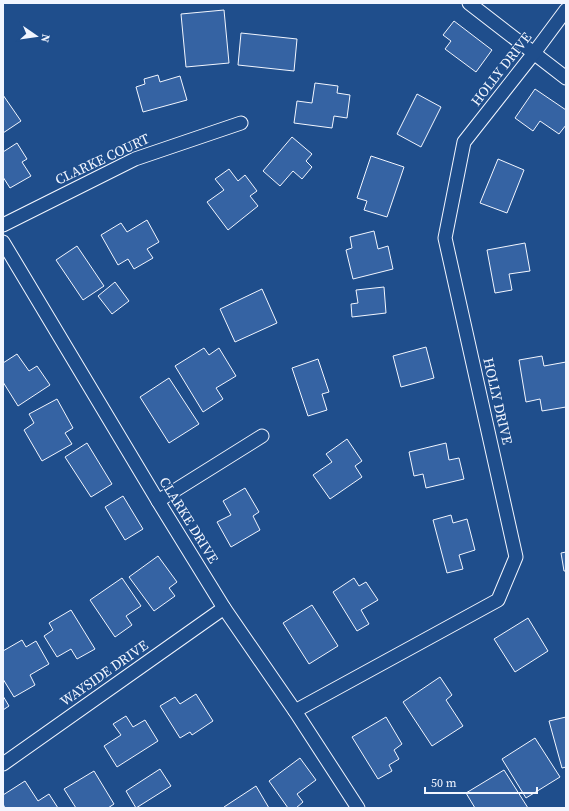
<svg xmlns="http://www.w3.org/2000/svg" width="569" height="811" viewBox="0 0 569 811" font-family="'Source Serif 4',serif">
<style>
.building{fill:#3563a3;stroke:#f2f6ff}
.lines{fill:none;stroke-linecap:round;stroke-linejoin:round}
.street-casing{stroke:#f2f6ff;stroke-width:15}
.street{stroke:#1f4e8c;stroke-width:13}
.labels{text-anchor:middle;dominant-baseline:central;stroke-width:3;stroke-linejoin:round;paint-order:stroke}
.street-label{font-size:14px;fill:#f2f6ff;stroke:#1f4e8c}
</style>
<rect width="100%" height="100%" fill="#1f4e8c"/>
<!-- building -->
<g class="building">
<polygon points="224,10 229,63 186,67 181,14"/>
<polygon points="454,21 492,50 476,72 445,49 451,41 443,35"/>
<polygon points="241,33 297,39 294,71 238,65"/>
<polygon points="158,75 160,82 180,76 187,100 143,112 136,87 145,84 144,79"/>
<polygon points="315,83 338,86 337,93 350,95 347,118 334,116 332,128 294,123 297,101 312,103"/>
<polygon points="535,89 566,110 566,125 559,134 540,121 533,131 515,118"/>
<polygon points="417,94 441,107 421,147 397,134"/>
<polygon points="3,95 21,121 3,133"/>
<polygon points="292,137 312,154 306,161 312,167 302,179 293,171 280,186 263,171"/>
<polygon points="17,143 27,159 22,162 31,176 10,188 3,177 3,152"/>
<polygon points="371,156 404,167 387,217 364,210 367,201 357,198"/>
<polygon points="498,159 524,170 507,213 480,203"/>
<polygon points="229,169 238,181 245,175 257,191 250,196 258,206 228,230 207,202 224,190 215,179"/>
<polygon points="147,220 159,242 147,249 153,258 134,269 128,259 118,265 101,235 121,223 127,232"/>
<polygon points="374,231 378,249 388,246 393,269 353,279 346,250 352,248 350,237"/>
<polygon points="525,243 530,271 509,274 512,290 495,293 487,250"/>
<polygon points="77,246 104,286 83,300 56,260"/>
<polygon points="115,282 129,301 112,314 98,296"/>
<polygon points="384,287 386,313 352,317 351,304 358,303 356,290"/>
<polygon points="262,289 277,323 235,342 220,309"/>
<polygon points="426,347 434,378 401,387 393,356"/>
<polygon points="204,348 209,355 219,348 236,376 216,388 223,399 203,412 175,366"/>
<polygon points="17,354 29,371 37,366 50,385 18,406 3,382 3,363"/>
<polygon points="542,356 544,366 566,362 566,407 542,411 540,399 526,402 519,360"/>
<polygon points="318,359 329,392 322,394 327,410 308,416 292,368"/>
<polygon points="169,378 199,424 169,443 140,397"/>
<polygon points="57,399 73,428 65,433 72,444 42,461 24,430 34,423 29,414"/>
<polygon points="347,439 362,461 355,466 362,477 330,499 313,475 332,462 326,454"/>
<polygon points="87,443 112,484 91,497 65,457"/>
<polygon points="446,443 449,460 459,458 464,479 426,488 423,474 414,476 409,452"/>
<polygon points="245,488 259,512 253,516 260,530 231,547 217,522 231,515 223,501"/>
<polygon points="123,496 143,529 125,540 105,507"/>
<polygon points="451,515 453,523 467,519 475,550 459,555 463,569 447,573 433,520"/>
<polygon points="566,552 566,571 564,571 561,553"/>
<polygon points="158,556 177,582 169,588 175,596 154,611 129,577"/>
<polygon points="122,578 141,606 126,616 132,625 115,637 90,600"/>
<polygon points="354,578 359,586 366,582 378,600 361,610 369,624 357,631 333,592"/>
<polygon points="312,605 338,646 309,664 283,623"/>
<polygon points="71,610 95,649 77,659 71,649 57,657 44,636 53,630 49,623"/>
<polygon points="528,618 548,651 515,672 494,639"/>
<polygon points="22,640 26,647 36,641 49,664 30,675 35,685 14,697 3,679 3,651"/>
<polygon points="440,677 452,695 446,700 463,726 432,746 403,702"/>
<polygon points="196,694 213,721 192,735 190,732 180,738 160,706 175,697 180,704"/>
<polygon points="3,696 9,706 3,710"/>
<polygon points="126,716 133,727 145,720 158,741 117,767 104,746 121,735 113,724"/>
<polygon points="386,717 402,744 394,750 399,759 389,765 392,771 378,779 352,737"/>
<polygon points="566,717 566,767 562,768 549,721"/>
<polygon points="535,738 560,777 526,798 502,759"/>
<polygon points="300,758 316,780 297,794 303,802 296,808 288,808 269,781"/>
<polygon points="160,769 171,786 136,808 126,791"/>
<polygon points="504,770 528,808 475,808 466,793"/>
<polygon points="94,771 114,804 108,808 76,808 64,789"/>
<polygon points="25,781 38,801 49,794 58,808 5,808 3,804 3,795"/>
<polygon points="256,786 269,808 225,808 224,807"/>
</g>
<g class="lines">
<defs>
<g id="street">
<polyline points="469,3 566,78"/>
<polyline points="3,225 135,159 241,123"/>
<polyline points="3,242 158,501 224,608 295,711 358,808"/>
<polyline points="158,501 262,436"/>
<polyline points="295,711 498,600 516,557 445,238 464,142 534,53 566,10"/>
<polyline points="3,764 224,608"/>
</g>
</defs>
<!-- street casing -->
<use href="#street" class="street-casing"/>
<!-- street -->
<use href="#street" class="street"/>
</g>
<g class="labels">
<!-- street labels -->
<g class="street-label">
<text transform="translate(501 69) rotate(-52)">HOLLY DRIVE</text>
<text transform="translate(102 159) rotate(-25)">CLARKE COURT</text>
<text transform="translate(498 401) rotate(77)">HOLLY DRIVE</text>
<text transform="translate(189 520) rotate(58)">CLARKE DRIVE</text>
<text transform="translate(104 673) rotate(-35)">WAYSIDE DRIVE</text>
</g>
</g>
<!-- border -->
<rect width="569" height="811" fill="none" stroke="#f2f6ff" stroke-width="8"/>
<!-- north arrow -->
<g transform="translate(36 36) rotate(103)" stroke="#1f4e8c" stroke-width="3" paint-order="stroke">
<path d="M0-3L7 15L0 10L-7 15Z" fill="#f2f6ff"/>
<text y="-6" font-size="11" font-weight="bold" text-anchor="middle" fill="#f2f6ff">N</text>
</g>
<!-- scale -->
<path d="M425 787v6h112v-6" fill="none" stroke="#f2f6ff" stroke-width="2"/>
<text x="431" y="787" font-size="12" fill="#f2f6ff" stroke="#1f4e8c" stroke-width="3" paint-order="stroke">50 m</text>
</svg>
